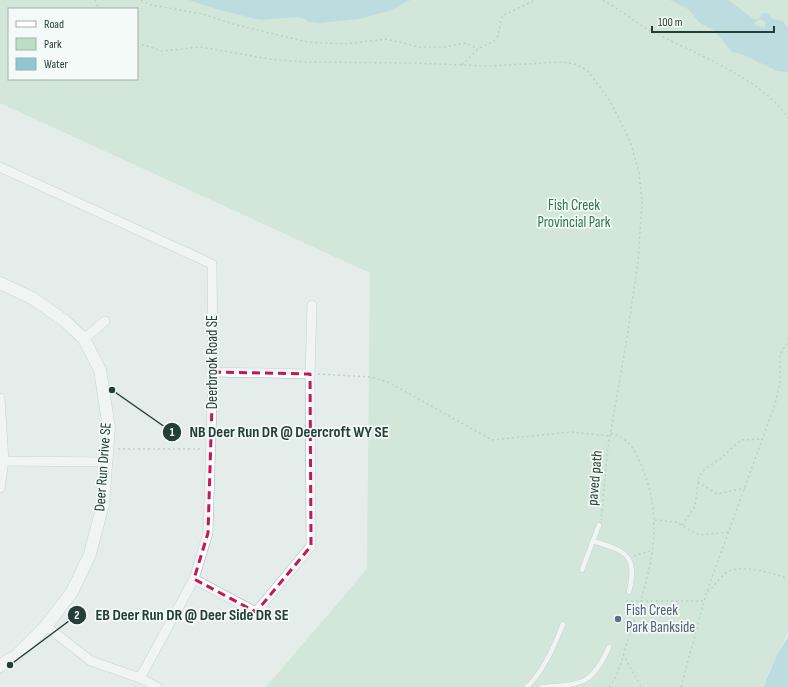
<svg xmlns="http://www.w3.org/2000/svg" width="788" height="687" viewBox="0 0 788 687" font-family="'Sofia Sans Condensed',sans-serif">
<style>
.green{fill:#bddec6;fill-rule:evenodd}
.water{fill:#8cc7d2;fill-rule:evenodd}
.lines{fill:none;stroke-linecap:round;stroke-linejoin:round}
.lane-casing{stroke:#a6b5b0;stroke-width:5.5}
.street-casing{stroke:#a6b5b0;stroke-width:10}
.secondary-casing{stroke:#a2b9b1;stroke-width:13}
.path{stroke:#84b1a3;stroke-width:1.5;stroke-dasharray:2 3;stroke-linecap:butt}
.lane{stroke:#fff;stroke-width:4.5}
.street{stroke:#fff;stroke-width:9}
.secondary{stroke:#fff;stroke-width:12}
.marked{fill:none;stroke:#c2185b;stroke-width:3;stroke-dasharray:8 5;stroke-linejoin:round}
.service-dot{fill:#5c6f8a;stroke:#f4faf7;stroke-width:1.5}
.labels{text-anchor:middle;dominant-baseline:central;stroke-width:3.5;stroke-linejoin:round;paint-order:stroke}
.park-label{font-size:15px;fill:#2d7649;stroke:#f4faf7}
.street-label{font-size:15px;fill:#233f38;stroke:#f4faf7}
.service-label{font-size:15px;fill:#4e5e75;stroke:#f4faf7;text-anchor:start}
.leader{fill:none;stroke:#233f38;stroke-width:1.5}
.callout-dot{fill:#233f38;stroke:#f4faf7;stroke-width:1.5}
.mark-label{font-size:12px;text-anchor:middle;font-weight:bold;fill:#fff}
.callout-label{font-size:16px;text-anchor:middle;font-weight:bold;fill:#233f38;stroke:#f4faf7;stroke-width:3.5;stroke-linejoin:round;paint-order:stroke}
</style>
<rect width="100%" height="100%" fill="#e4ede9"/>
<!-- green -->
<path class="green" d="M0 0H788V632L762 687H266L367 569 370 273 0 103ZM9 9H137V79H9Z"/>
<!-- water -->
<g class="water">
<polygon points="189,0 410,0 389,11 359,19 319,23 309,22 306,19 297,17 261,20 219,10"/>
<path d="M670 0H728L755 20 760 18 761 14 767 13 773 19 783 21 788 28V72L777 71 742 54 732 52 715 31 700 23 688 9ZM760 19 765 22V28L757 26 754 23Z"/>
<polygon points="788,637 788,687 763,687 778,653"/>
</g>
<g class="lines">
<defs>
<g id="lane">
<path d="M593 541C626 551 638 555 629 592"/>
<polyline points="582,570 599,525"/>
<path d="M527 687C543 672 555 645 563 624"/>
<path d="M542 687C581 684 592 686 609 647"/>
</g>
<g id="street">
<polyline points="0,167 212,264 213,372 208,533 194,579 140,678"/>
<polyline points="84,339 105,321"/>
<polyline points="310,374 312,305"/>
<polyline points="0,398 4,461 107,462"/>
<polyline points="0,488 4,461"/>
<polyline points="194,579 256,612 311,546 310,374 213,372"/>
<polyline points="46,626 91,661 140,678 157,687"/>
</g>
<polyline id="secondary" points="0,283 32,298 65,321 84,339 100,370 109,428 103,504 90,554 72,592 46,626 17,655 0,666"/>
</defs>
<!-- lane casing -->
<use href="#lane" class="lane-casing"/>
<!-- street casing -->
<use href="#street" class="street-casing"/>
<!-- secondary casing -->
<use href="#secondary" class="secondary-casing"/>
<!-- path -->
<g class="path">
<polyline points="95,0 99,9"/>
<polyline points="141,0 151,5 203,14 233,24 307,42 345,44 387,39 419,47 444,47 466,43 478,49"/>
<path d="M603 0C619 9 633 21 649 30 691 52 762 78 788 118"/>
<polyline points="137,43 162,51 201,47 269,59 304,62 412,63 489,66 562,62 575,64 587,70 610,101 630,141 639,172 642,203 638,261 627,338 608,447 601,520"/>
<polyline points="462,65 478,49 494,41 498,36 502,16 535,0"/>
<polyline points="318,374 372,377 390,383 492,440 571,432 609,436"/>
<polyline points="118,449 202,449"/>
<polyline points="698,482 717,494 745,488"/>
<polyline points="655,520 676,522 699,535 730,532"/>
<polyline points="682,525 695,506 699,476 705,469 721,458 741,440 762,439"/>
<polyline points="634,556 653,550"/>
<path d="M708 592C714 586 720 577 727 572 742 564 774 573 788 579"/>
<polyline points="626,601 704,601"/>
<polyline points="623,654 641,687"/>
<path d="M609 687C620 674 623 655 628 639 648 580 667 527 642 467 636 451 628 437 610 433"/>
<polyline points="681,687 706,594 775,404 780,382 780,354 788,342"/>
</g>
<!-- lane -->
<use href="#lane" class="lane"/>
<!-- street -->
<use href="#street" class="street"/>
<!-- secondary -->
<use href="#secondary" class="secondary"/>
</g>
<!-- marked area -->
<path d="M0 0H788V687H0ZM213 372 310 374 311 546 256 612 194 579 208 533Z" fill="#e4ede9" fill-opacity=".55" fill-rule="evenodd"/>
<path class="marked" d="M213 372 310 374 311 546 256 612 194 579 208 533Z"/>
<!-- markers -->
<circle class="service-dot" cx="618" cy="619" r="4"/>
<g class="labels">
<!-- park labels -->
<g class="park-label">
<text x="574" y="205">Fish Creek<tspan x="574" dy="17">Provincial Park</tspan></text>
</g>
<!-- street labels -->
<g class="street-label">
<text transform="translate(212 362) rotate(-90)">Deerbrook Road SE</text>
<text transform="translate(103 467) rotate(-86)">Deer Run Drive SE</text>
<text transform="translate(595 478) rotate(-85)">paved path</text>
</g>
<!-- service labels -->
<g class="service-label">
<text x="626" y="610">Fish Creek<tspan x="626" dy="17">Park Bankside</tspan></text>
</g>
</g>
<!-- callouts -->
<path class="leader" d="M112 390L172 432M10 665L77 615"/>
<g class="callout-dot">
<circle cx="112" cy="390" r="4"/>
<circle cx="10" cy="665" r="4"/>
<circle cx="172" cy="432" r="10"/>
<circle cx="77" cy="615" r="10"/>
</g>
<g class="mark-label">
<text x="172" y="436">1</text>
<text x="77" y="619">2</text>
</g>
<g class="callout-label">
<text x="289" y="437">NB Deer Run DR @ Deercroft WY SE</text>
<text x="192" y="620">EB Deer Run DR @ Deer Side DR SE</text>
</g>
<!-- legend -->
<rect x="8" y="8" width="130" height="72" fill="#f4faf7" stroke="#a0afab"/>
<rect x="16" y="21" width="20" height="6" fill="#ffffff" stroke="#a0afab"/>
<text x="44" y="28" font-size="12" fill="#233f38">Road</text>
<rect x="16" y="38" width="20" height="12" fill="#bddec6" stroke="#a0afab"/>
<text x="44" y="48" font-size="12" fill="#233f38">Park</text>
<rect x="16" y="58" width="20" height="12" fill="#8cc7d2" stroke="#a0afab"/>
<text x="44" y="68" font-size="12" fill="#233f38">Water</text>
<!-- scale -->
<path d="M652 26v6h122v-6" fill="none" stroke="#233f38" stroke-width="2"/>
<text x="658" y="26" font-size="12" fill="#233f38" stroke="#f4faf7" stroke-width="3" paint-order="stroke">100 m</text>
</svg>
